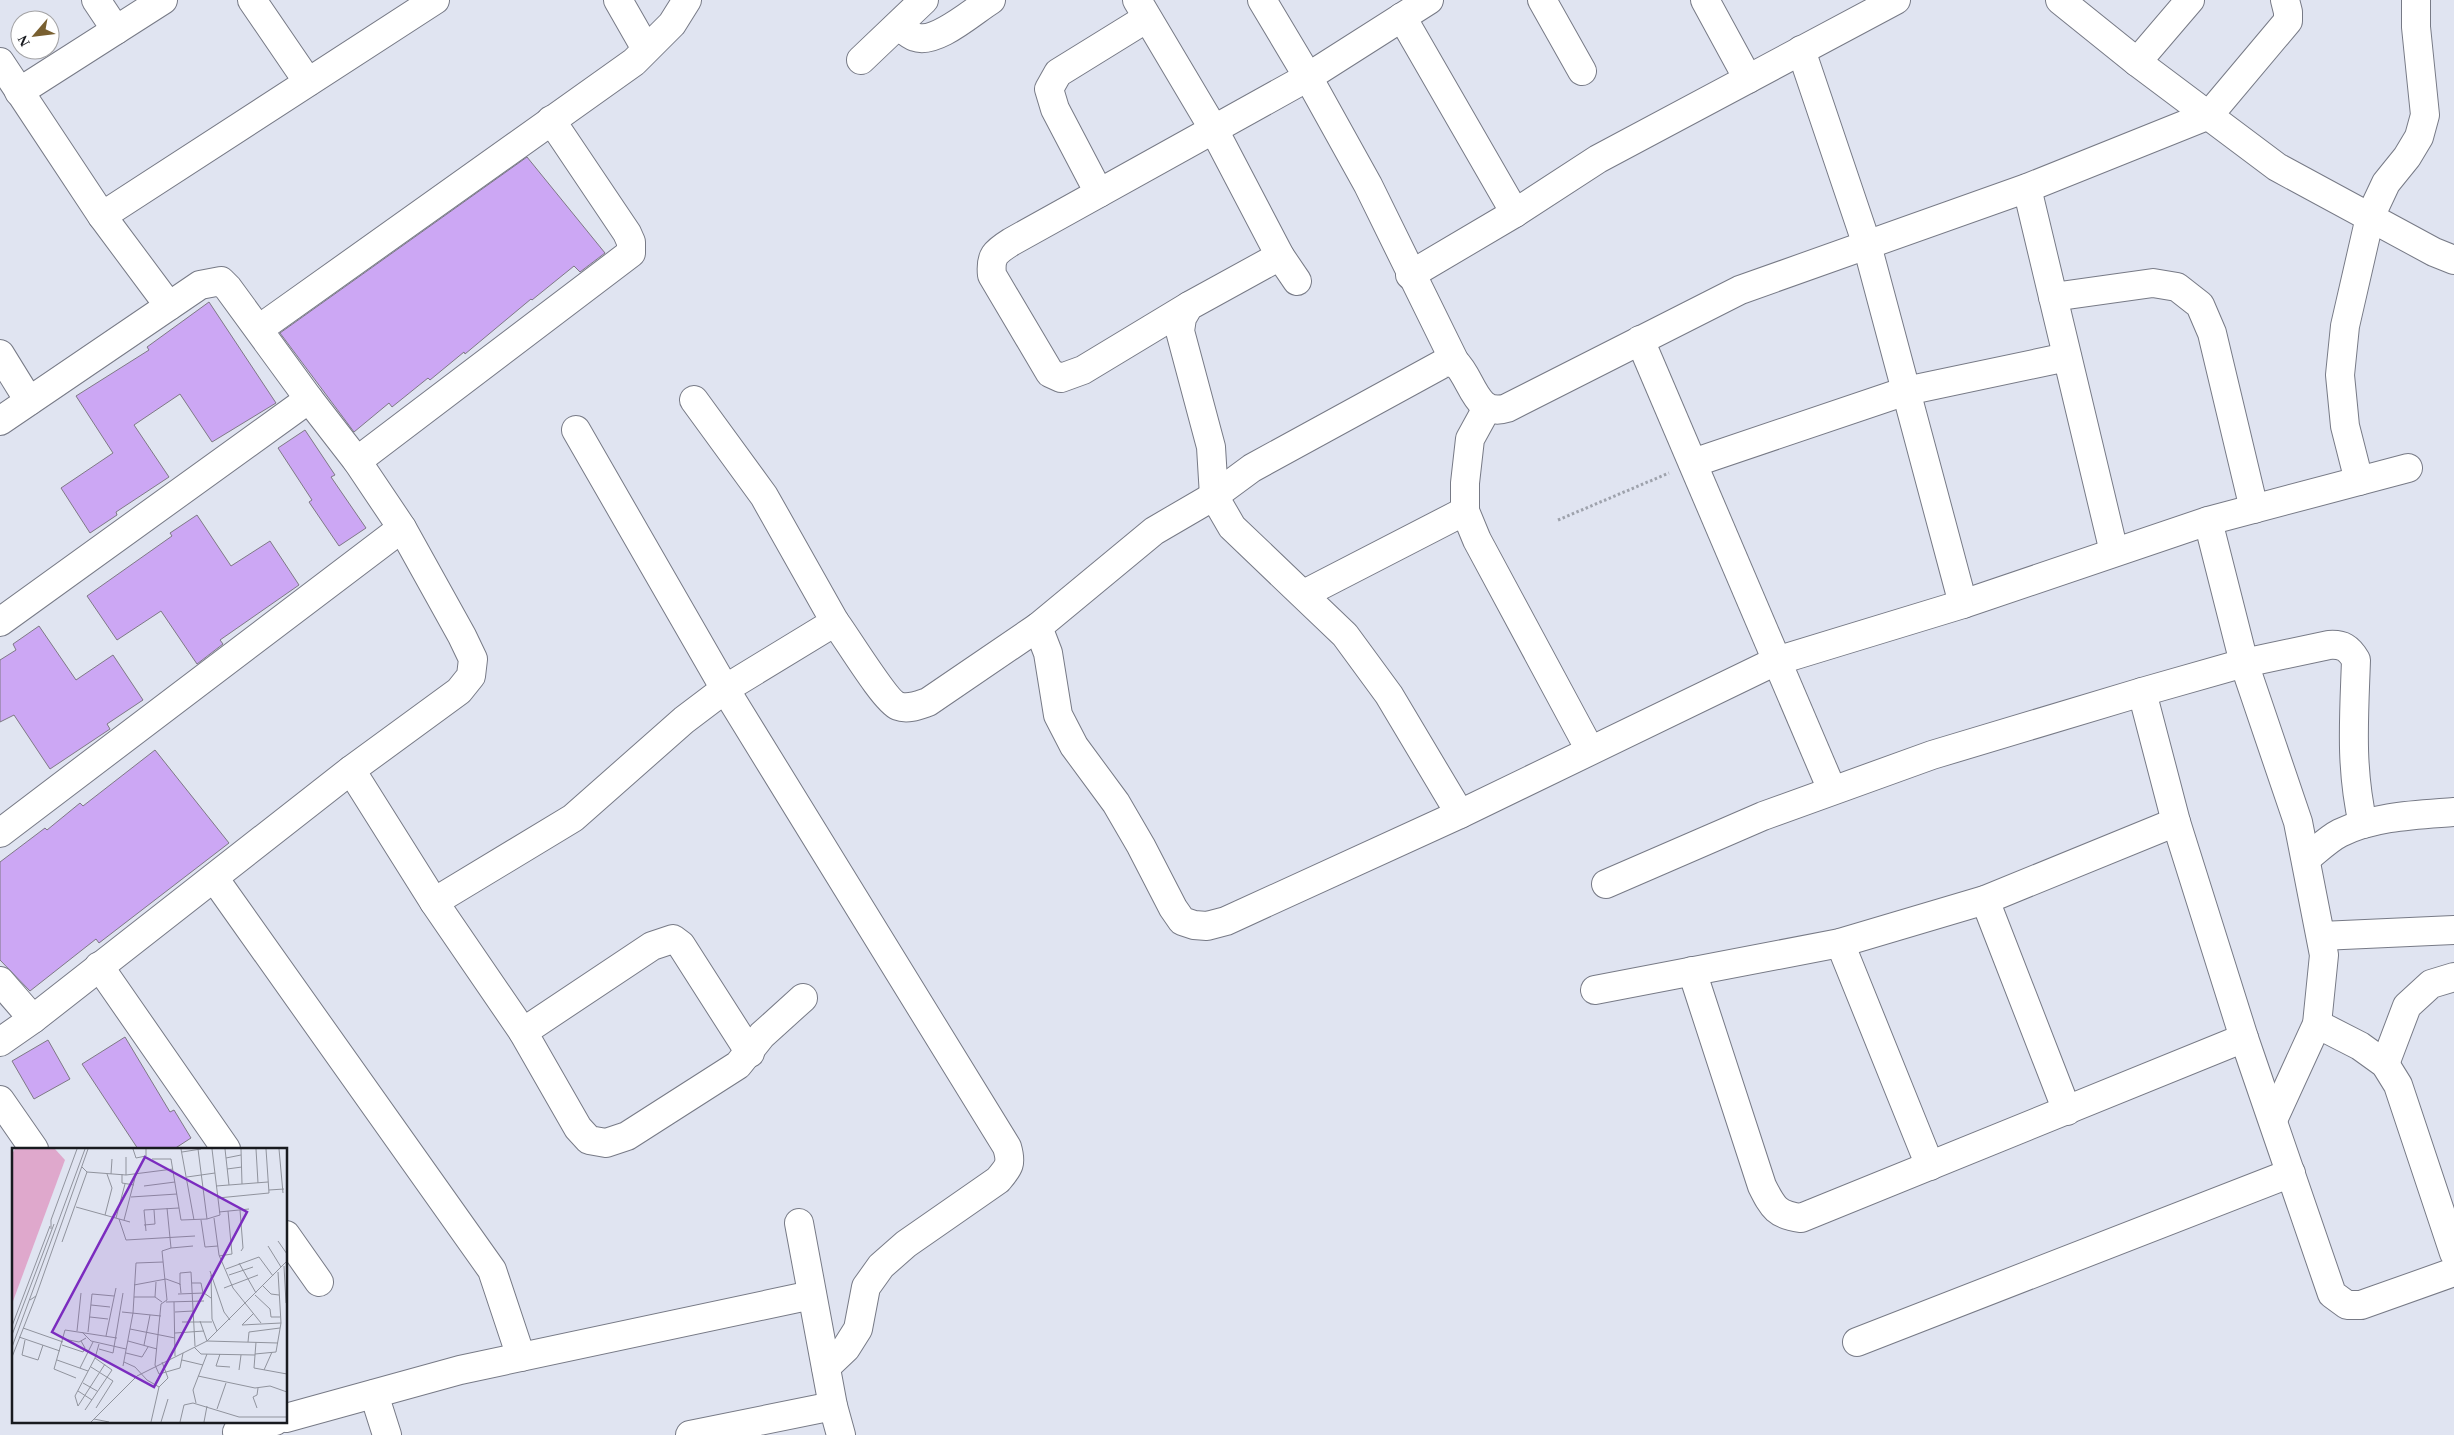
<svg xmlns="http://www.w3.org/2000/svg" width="2454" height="1435" viewBox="0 0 2454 1435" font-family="'Times New Roman',serif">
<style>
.building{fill:#cca7f4;stroke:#7e7985}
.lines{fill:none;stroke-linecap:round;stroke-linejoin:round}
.minor-casing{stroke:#777a86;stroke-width:30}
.path{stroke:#9ea2ac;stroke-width:3;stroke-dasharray:2.5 2.5;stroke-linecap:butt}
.minor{stroke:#fff;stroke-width:28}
.inset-road{fill:none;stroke:#90939d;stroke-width:1}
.view{fill:#7b2cbf;fill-opacity:0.15;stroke:#7b2cbf;stroke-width:2.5}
.inset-edge{fill:none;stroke:#181a1f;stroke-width:2.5}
</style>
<rect width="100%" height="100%" fill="#e0e4f1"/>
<!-- building -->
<g class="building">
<polygon points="527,157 605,253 580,272 574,266 532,300 531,299 465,354 464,352 430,380 428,378 392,407 389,403 354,432 280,333"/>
<polygon points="209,302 276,403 212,442 180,394 134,425 169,477 116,512 117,515 90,533 61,488 113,453 76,396 149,350 147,347"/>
<polygon points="305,430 335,475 331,477 366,528 339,546 309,502 312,500 278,448"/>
<polygon points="197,515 231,566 270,541 299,585 220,640 223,644 197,664 161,611 117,640 87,596 172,536 170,533"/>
<polygon points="39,626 76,680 113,655 143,700 107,724 110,729 50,769 14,715 0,722 0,660 16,650 13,644"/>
<polygon points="155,750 229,843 99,943 96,939 30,991 0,960 0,862 45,828 47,830 80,803 83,806"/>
<polygon points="125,1037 170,1112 174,1110 191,1138 174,1149 138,1149 82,1064"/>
<polygon points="48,1040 70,1079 34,1099 12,1061"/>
</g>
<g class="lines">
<defs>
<g id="minor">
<polyline points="96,0 116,30"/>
<polyline points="252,0 308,82"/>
<polyline points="618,0 646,49"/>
<polyline points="1137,0 1213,128 1280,256 1297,281"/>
<polyline points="1262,0 1308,77 1368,185 1455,362"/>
<polyline points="1542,0 1582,71"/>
<polyline points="1705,0 1748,79"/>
<polyline points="2060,0 2137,62 2277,167 2434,252 2454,260"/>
<polyline points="1402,17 1515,213"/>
<path d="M899 26C904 30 909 35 915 37 936 45 973 11 991 0"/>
<polyline points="1801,50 1867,245 1963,604"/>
<polyline points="861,60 924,0"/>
<polyline points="0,62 102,216 169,306"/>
<polyline points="2137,62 2190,0"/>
<polyline points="19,92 163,0"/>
<polyline points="2027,188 2114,552"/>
<polyline points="1099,193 1055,109 1049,89 1058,73 1147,18"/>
<polyline points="102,216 435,0"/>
<polyline points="1280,256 1189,306 1182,318 1180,331 1211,447 1214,496 1232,527 1345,635 1389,695 1460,814"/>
<polyline points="1410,275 1515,213 1598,159 1896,0"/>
<polyline points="2053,297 2153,283 2177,287 2200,305 2212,333 2254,509"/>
<path d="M1189 306 1083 370 1061 378 1050 373 992 275C990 256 995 252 1011 242L1308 77 1429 0"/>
<polyline points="259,329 634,62 672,24 687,0"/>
<polyline points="1640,340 1832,790"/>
<polyline points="0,354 29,401"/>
<polyline points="1487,408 1470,439 1465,483 1465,511 1477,540 1590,750"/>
<polyline points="0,421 200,285 221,281 228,288 309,399"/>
<path d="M576 430 725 689 1007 1147C1012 1164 1009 1167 998 1180L906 1244 881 1266 866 1287 858 1329 846 1348 826 1367"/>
<polyline points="357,461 631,253 631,242 627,233 551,120"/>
<polyline points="1693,463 1906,391 2067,357"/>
<polyline points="2359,481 2345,426 2340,375 2345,326 2370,217 2386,183 2407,157 2419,137 2425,115 2416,27 2416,0"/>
<polyline points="2208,521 2244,663 2298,822 2324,955 2317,1024 2273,1120"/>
<polyline points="1304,594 1465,511"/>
<polyline points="0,622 309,399 357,461 402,528 462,636 473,659 471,676 459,691 351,770 33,1019 0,1042"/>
<path d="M835 622C847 638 885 701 898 706 908 710 919 705 928 702L1038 627 1154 531 1214 496 1252 468 1444 363 1455 362C1473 379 1475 418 1507 408L1740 290 2027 188 2209 115 2288 21V12L2285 0"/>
<polyline points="1038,627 1048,653 1058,715 1074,746 1116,803 1141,846 1173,908 1182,921 1194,925 1207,926 1226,921 1460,814 1776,661 1963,604 2208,521 2408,468"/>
<polyline points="2142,692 2176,822 2244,1038 2332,1294 2347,1305 2361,1305 2454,1272"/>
<polyline points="351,770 434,902 523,1032 578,1128 589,1140 606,1143 627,1136 738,1065 762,1035 803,998"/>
<polyline points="0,833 402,528"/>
<path d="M2306 859C2316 851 2328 839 2340 833 2375 816 2416 815 2454 812"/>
<polyline points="214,878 492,1270 521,1357"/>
<path d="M1606 884 1763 816 1932 755 2142 692 2244 663 2329 645C2343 644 2349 648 2356 660 2354 718 2350 767 2363 824"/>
<polyline points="1985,900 2067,1111"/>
<polyline points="434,902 573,818 684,720 725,689 835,622 764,496 694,400"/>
<polyline points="2321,936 2454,930"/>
<polyline points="1840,943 1930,1166"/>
<polyline points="99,966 226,1149"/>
<path d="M1692 971 1762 1186C1773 1208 1777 1215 1801 1218L2244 1038"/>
<polyline points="0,981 33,1019"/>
<polyline points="1595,990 1840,943 1985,900 2176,822"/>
<polyline points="2317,1024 2360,1046 2385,1064 2398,1085 2454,1253"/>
<polyline points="523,1032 652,946 673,939 681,945 750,1053"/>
<polyline points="2385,1064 2407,1006 2431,984 2454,977"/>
<polyline points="0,1100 34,1149"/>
<polyline points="799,1223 833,1406 841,1435"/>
<polyline points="286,1235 319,1282"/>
<polyline points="1857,1342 2291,1173"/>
<polyline points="374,1394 387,1435"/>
<polyline points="286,1418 460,1370 812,1295"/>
<polyline points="237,1432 275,1421"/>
<polyline points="690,1435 833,1406"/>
</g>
</defs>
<!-- minor casing -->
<use href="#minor" class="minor-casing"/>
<!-- path -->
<polyline class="path" points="1558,520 1669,473"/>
<!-- minor -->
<use href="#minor" class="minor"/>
</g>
<!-- overview -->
<g transform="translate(12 1148)">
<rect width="275" height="275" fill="#e0e4f1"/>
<path d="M3 1H43L53 12 0 156V6Z" fill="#dfa8cc"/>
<path class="inset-road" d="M121 1 124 10 134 8V1M169 1 182 72M213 1 217 37M229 1 230 36M244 1 246 35M267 1 271 45M170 4 189 1M214 10 229 7M140 11H159L169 72 195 71 186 1M70 19 75 24 114 27 161 21M215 21 230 19M99 26 100 11M110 26V35L122 37M114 27V9M175 29 203 25M132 38 163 34M204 38 256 34M257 42 272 41M119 49 165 46M206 50 257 45 254 1M64 59 118 74M155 60 159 100 181 98M228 62 231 100 229 103M207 64 237 61M93 67 100 40 95 26M104 70 113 36M202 70 207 107 221 140 249 175M107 71 114 92 183 88M195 71 208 67 200 1M112 72 124 26M189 72 193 99 206 98M132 77 143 76 142 62M39 81V72L65 1M134 83 132 62 167 60M266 93 275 106M50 94 75 24M256 98 269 119M159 100 150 103 155 152 149 156 143 217 147 226 168 220 171 205M207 108 220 106 216 63M227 115 244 145M272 118 274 155M214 121 247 109 261 128M198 123 212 164 218 172M199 127 200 171 205 183M217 127 241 119M180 135H189L191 145M122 137 154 131 168 136 169 145M168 137V125L179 124 183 198M251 138 259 146 267 147M212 140 246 127M166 146 192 145 199 150M243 147 258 161 259 169H268M122 149H143L150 154M143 149 144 134M18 152 24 148 76 1M154 154 192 153M162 154 163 208M79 157 98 159M110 164 149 168M163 164 181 163M242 165 230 177 269 175M78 169 96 171M188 173 195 193 266 195M170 174H200M0 178 38 78M11 180 51 194M118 181 163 190M65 183 69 145M70 184 79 193 114 201M76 184 80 146 102 148M163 185 192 183M0 187 42 76M94 188 104 140M7 189 48 203M52 191 67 194 74 190M13 192 10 207 26 212 31 197M116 193 145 201M236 194 237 184 268 180M244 194 242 220 275 226M87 196 83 210 63 248 66 258 93 216M50 197 71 204 73 200 69 193M132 197 138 167M0 199 73 1M182 199 189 206 243 207M87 201 101 205 111 145M114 205 130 209 136 199M208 206 204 218 218 219M243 206 264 204 269 175 266 124M0 209 24 148M45 212 76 223M170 212 191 217M112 214 123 219 135 232 147 239 139 274M111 218 121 165 124 115 151 114M79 219 101 233 84 260M68 220 81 194M227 222 229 207M252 222 260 204M186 228 243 240 258 238 275 244M64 230 42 221 53 182 105 190M71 235 85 243M147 239 156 230 150 214M66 243 80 252M184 255 181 242 195 206M245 260 241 249 245 247 246 240M205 261 214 235M73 262 100 222 83 210M82 271 97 274M79 274 125 228 195 193 275 113M149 274 156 251M168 274 172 257 181 255 227 269H275M192 274 195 258"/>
<path class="view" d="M133 9 235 64 142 239 40 184Z"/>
<rect width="275" height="275" class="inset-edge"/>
</g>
<!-- north arrow -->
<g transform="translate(35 35) rotate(242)"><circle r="24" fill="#ffffff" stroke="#a3a3a5"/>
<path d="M0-4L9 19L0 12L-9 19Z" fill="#796031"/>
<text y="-8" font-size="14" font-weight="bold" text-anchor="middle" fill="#181a1f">N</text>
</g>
</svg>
